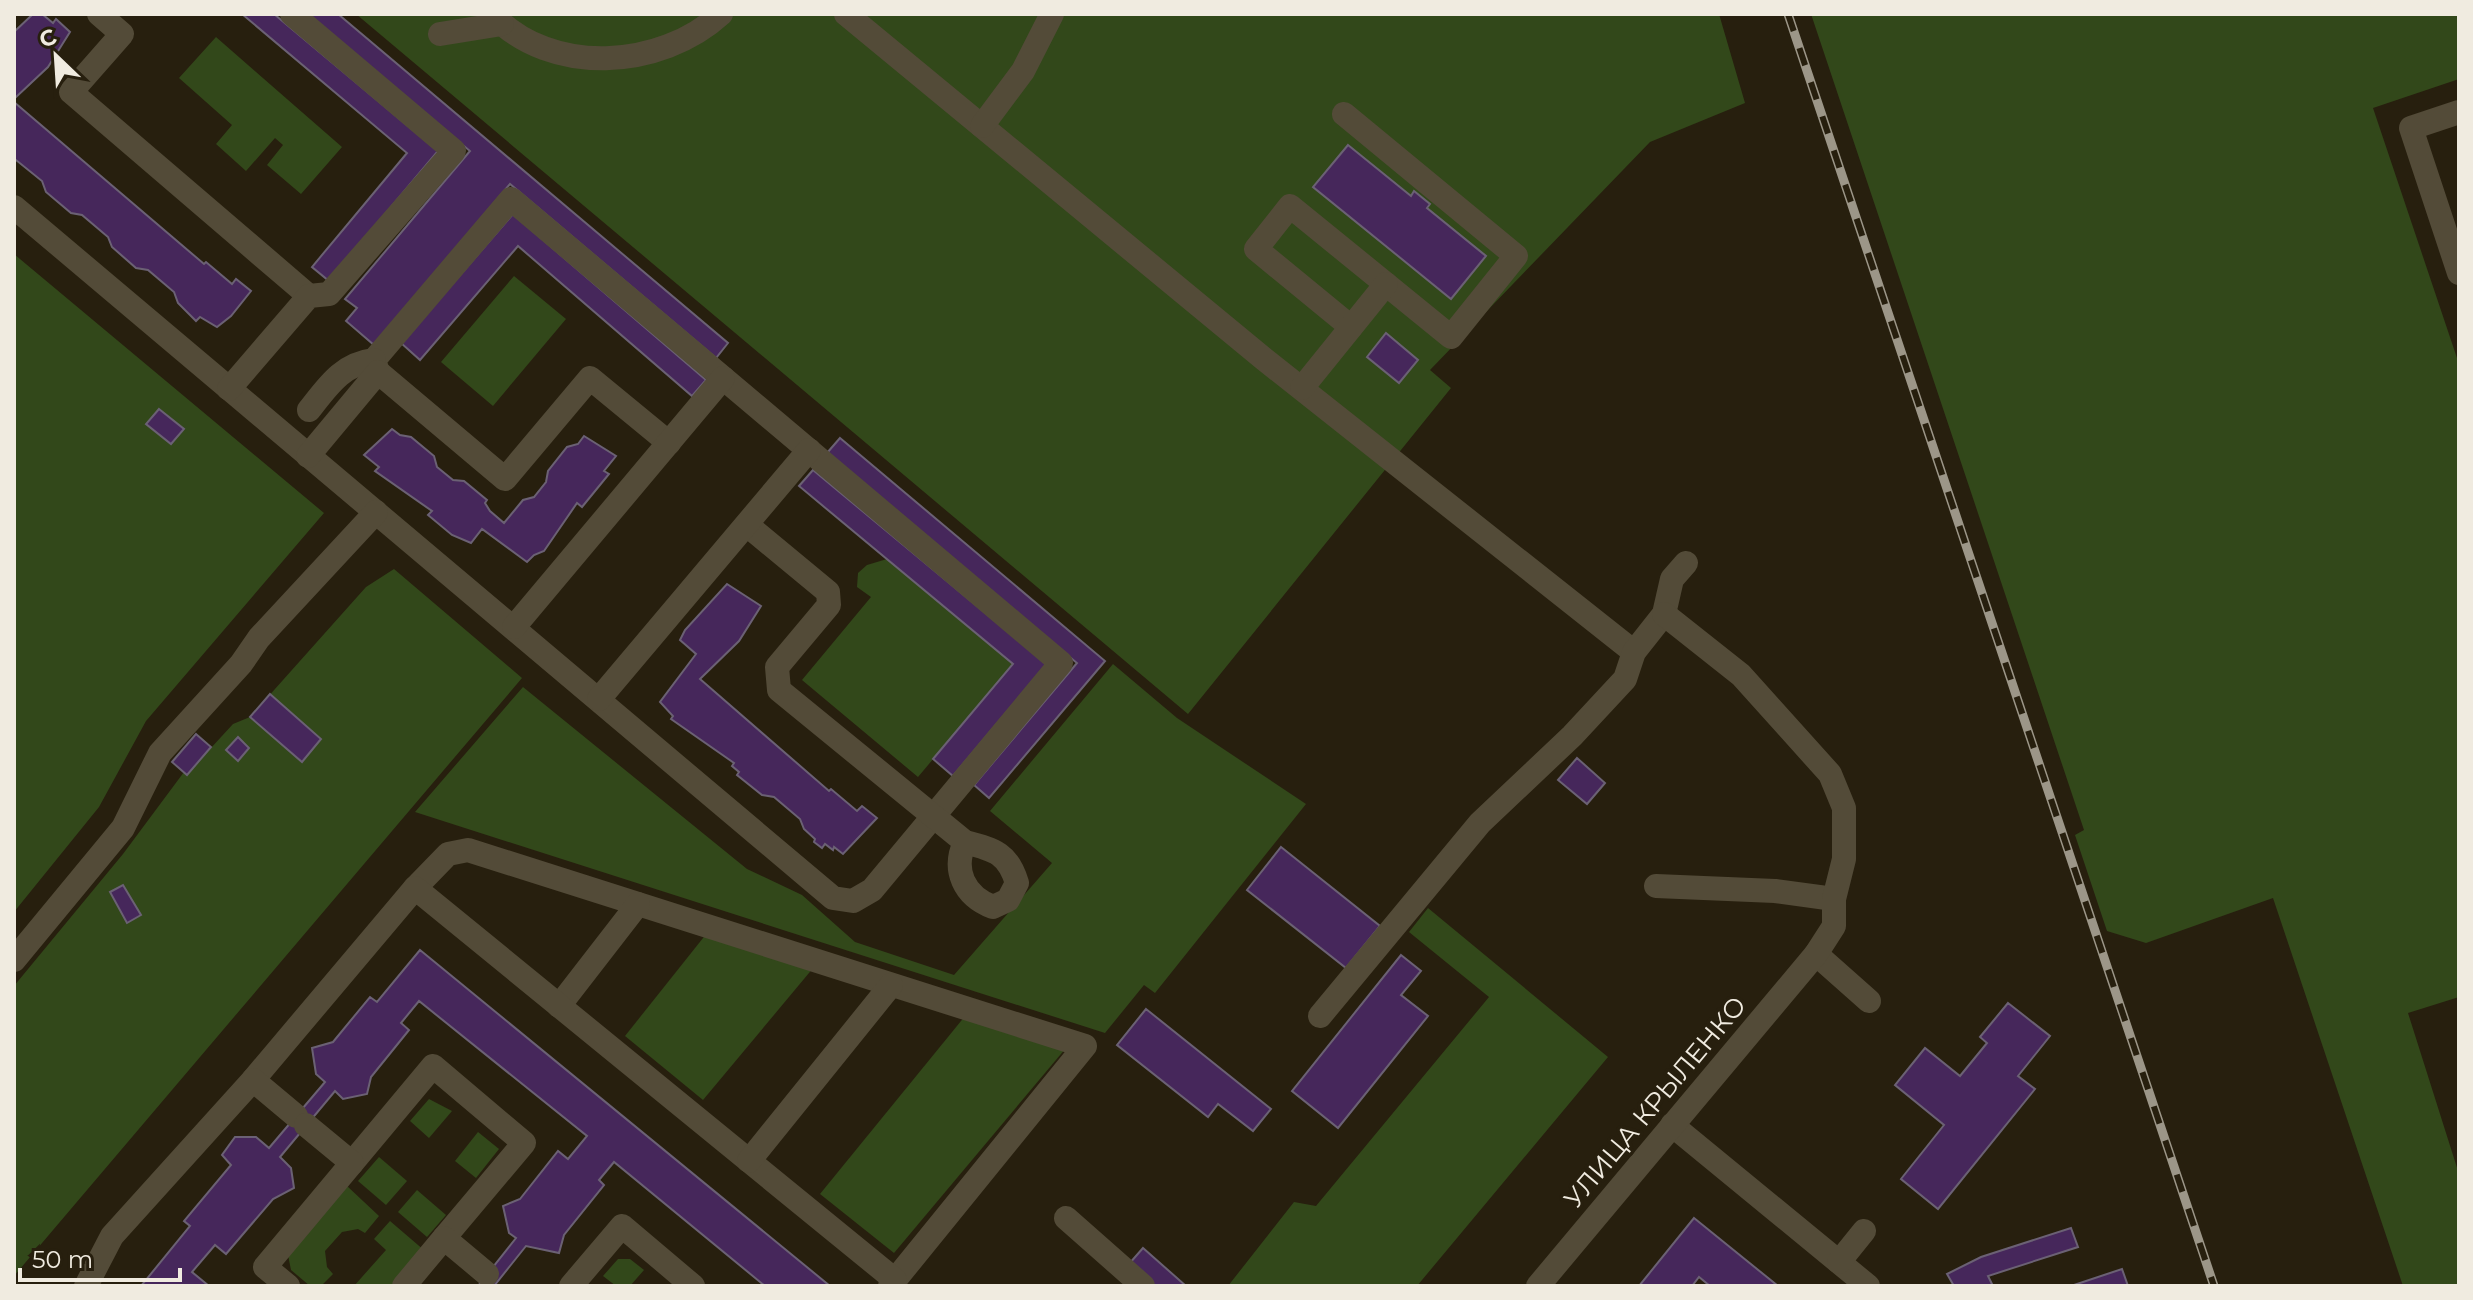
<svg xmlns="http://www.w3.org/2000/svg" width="2473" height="1300" viewBox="0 0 2473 1300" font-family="Montserrat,sans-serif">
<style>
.green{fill:#32481a}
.building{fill:#46275b;stroke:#6b6174;stroke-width:2}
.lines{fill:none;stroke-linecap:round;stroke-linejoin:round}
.minor{stroke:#534b38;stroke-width:24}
.rail-casing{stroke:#9c9688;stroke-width:9}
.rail{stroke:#271f0e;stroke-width:6;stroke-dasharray:18;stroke-linecap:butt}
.labels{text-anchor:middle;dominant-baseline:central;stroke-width:7;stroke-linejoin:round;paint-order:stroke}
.street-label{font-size:26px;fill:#f0ebe0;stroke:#271f0e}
</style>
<rect width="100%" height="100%" fill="#271f0e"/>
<!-- green -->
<g class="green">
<polygon points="356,14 1719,14 1745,103 1650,142 1430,370 1451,388 1188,714"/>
<polygon points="1811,14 2459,14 2459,79 2373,108 2459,364 2459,997 2408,1013 2459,1174 2459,1286 2403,1286 2273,898 2146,943 2107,931 2075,835 2084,830"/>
<polygon points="216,37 342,147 301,194 267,165 283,145 275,138 246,171 216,144 232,125 179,78"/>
<polygon points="14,254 324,513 146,721 99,807 14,912"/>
<polygon points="514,276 566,319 493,406 441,362"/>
<polygon points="887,559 1013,664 918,777 802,680 871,597 857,587 858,573 867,565"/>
<polygon points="394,569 522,678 14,1276 14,986 123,854 184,772 187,774 233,724 250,717 366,587"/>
<polygon points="1113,664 1177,718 1306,804 1155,993 1144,985 1105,1033 415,812 523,687 747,869 802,895 855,942 954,975 1052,863 990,811"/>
<polygon points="1428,908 1608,1057 1417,1286 1228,1286 1294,1202 1316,1206 1489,997 1409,932"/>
<polygon points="711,928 819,961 703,1100 625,1036"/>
<polygon points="970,1010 1071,1042 894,1253 820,1194"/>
<polygon points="429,1099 452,1111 429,1138 410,1121"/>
<polygon points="478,1132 499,1149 476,1178 455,1161"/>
<polygon points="379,1157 407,1181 386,1205 358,1181"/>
<polygon points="347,1186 379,1216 365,1233 358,1229 342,1232 325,1251 327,1267 333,1274 321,1286 310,1286 291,1270 288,1255"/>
<polygon points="417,1190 446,1215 427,1237 398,1212"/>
<polygon points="390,1221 425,1251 394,1286 354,1286 386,1250 374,1239"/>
<polygon points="618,1259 630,1259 644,1270 630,1286 616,1286 603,1276"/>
</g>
<!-- building -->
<g class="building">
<polygon points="33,14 42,14 53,23 56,19 70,32 48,67 14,99 14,32"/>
<polygon points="242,14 274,14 438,151 329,281 312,267 407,153"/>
<polygon points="308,14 338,14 728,343 716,358 510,184 374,345 346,321 357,308 345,299 470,151"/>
<polygon points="14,102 204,264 206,262 232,284 236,279 251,291 231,316 217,327 200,317 196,321 178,303 174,292 148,270 136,268 112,247 108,237 82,215 71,213 46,192 42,181 16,160 14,162"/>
<polygon points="1348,145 1411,196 1414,191 1430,204 1427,208 1486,256 1451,299 1313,187"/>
<polygon points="513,214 706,380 692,396 518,246 420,360 401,343"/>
<polygon points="1386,333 1418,360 1399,383 1367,357"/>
<polygon points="159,409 184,429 171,444 146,424"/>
<polygon points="392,429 400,435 411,437 434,456 437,467 453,480 464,481 487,500 485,503 490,511 504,523 523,500 534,497 546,482 548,471 567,447 578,444 584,436 616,456 604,471 609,474 582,507 577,503 544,551 534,555 527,562 482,529 471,543 452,535 428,515 432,511 375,471 379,467 364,455"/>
<polygon points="840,438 1105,661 989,798 974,785 1077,663 827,453"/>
<polygon points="813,470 1047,664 953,776 933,759 1013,664 799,486"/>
<polygon points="727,584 761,606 739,641 700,679 829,791 831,789 857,811 862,806 877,818 843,854 834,847 833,850 825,844 822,848 814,842 815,839 804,829 800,819 774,797 762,795 737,775 739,772 732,766 734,763 671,719 673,716 660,702 696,654 680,640 685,630"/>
<polygon points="270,694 321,739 302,762 250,717"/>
<polygon points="196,734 211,747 187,775 172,762"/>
<polygon points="238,737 249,748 238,761 226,750"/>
<polygon points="1577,758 1605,783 1587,804 1558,780"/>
<polygon points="1281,847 1380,926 1346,968 1247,890"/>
<polygon points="123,885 141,915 127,923 110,892"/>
<polygon points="420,950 830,1286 765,1286 614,1162 599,1180 604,1185 564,1235 559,1253 526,1246 494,1286 478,1286 516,1238 509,1233 503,1206 520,1199 558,1151 568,1159 587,1136 419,1001 401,1023 409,1030 371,1077 367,1094 343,1099 335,1091 280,1157 291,1168 294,1188 273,1199 226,1254 215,1245 192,1272 209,1286 141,1286 190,1226 184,1221 231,1165 222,1155 235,1137 256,1137 269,1148 325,1082 316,1074 312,1048 333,1042 370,997 377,1002"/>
<polygon points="1401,955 1421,971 1401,995 1428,1016 1338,1128 1292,1091"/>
<polygon points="2008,1003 2050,1036 2018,1076 2035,1089 1938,1209 1901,1179 1944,1125 1895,1085 1925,1048 1960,1076 1987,1043 1980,1037"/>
<polygon points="1146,1009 1271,1109 1253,1131 1218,1104 1208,1117 1117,1045"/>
<polygon points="1694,1218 1778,1286 1710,1286 1699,1277 1692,1286 1639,1286"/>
<polygon points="2071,1228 2078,1247 1988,1276 1993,1286 1954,1286 1947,1274 1981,1257"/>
<polygon points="1143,1248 1186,1286 1155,1286 1129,1264"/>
<polygon points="2122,1269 2128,1286 2071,1286"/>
</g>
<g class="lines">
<!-- minor -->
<g class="minor">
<polyline points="99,14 122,34 71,92 309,296"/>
<path d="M492 14C551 77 661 69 721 14"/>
<polyline points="846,14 1264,359 1634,652"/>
<polyline points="440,34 502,24"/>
<polyline points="2459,112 2411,128 2459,273"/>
<polyline points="1344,114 1516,256 1451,337 1290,206 1256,249 1351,327"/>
<polyline points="982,126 1023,71 1052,14"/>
<polyline points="14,207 833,898 853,901 872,890 1061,663 511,199 374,360 378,372"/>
<polyline points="1302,388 1386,284"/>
<polyline points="229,389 309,296 329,294 454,151 292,14"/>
<path d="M309 410C328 386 342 364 374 360"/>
<polyline points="308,456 378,372 505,479 590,378 669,443"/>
<path d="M747 525 828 592 829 605 777 667 779 690 965 842C995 850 1008 853 1017 883L1008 900 993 907C964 896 952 870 965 842"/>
<polyline points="514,627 723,378"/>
<polyline points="599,699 809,450"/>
<polyline points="1656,886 1775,891 1834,899"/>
<polyline points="415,888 448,854 468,850 1085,1046 895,1280"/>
<polyline points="1816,954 1869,1001"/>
<polyline points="14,960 123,828 160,753 241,664 259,638 376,512"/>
<polyline points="559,1006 638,904"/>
<polyline points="1320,1016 1480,823 1572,736 1625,679 1634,652 1664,614 1672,579 1686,563"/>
<polyline points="253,1080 415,888 895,1280 890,1286"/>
<polyline points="1672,1125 1868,1286"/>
<polyline points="749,1161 891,985"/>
<polyline points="352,1163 433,1066 524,1143 444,1238"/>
<polyline points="1066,1218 1143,1286"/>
<polyline points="1839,1262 1864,1231"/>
<polyline points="86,1286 112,1236 253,1080 296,1116"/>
<polyline points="288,1286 265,1267 352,1163 306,1125"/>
<polyline points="404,1286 444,1238 487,1274"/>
<polyline points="571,1286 622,1226 693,1286"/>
<polyline points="1538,1286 1816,954 1834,926 1834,899 1844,859 1844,808 1830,774 1741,675 1664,614"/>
</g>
<defs>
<polyline id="rail" points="1788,14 2214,1286"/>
</defs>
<!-- rail casing -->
<use href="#rail" class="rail-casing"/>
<!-- rail -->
<use href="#rail" class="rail"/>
</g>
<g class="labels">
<!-- street labels -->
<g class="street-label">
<text transform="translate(1655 1102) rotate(-50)">УЛИЦА КРЫЛЕНКО</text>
</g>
</g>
<!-- border -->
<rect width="2473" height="1300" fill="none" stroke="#f0ebe0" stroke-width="32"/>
<!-- north arrow -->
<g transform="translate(56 56) rotate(335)" stroke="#271f0e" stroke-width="6" paint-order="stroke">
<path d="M0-6L14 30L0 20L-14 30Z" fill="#f0ebe0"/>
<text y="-12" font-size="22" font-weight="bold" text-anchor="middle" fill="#f0ebe0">С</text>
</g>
<!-- scale -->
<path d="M20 1268v12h160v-12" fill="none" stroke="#f0ebe0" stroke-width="4"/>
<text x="32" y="1268" font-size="24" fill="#f0ebe0" stroke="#271f0e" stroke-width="6" paint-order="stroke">50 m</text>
</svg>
